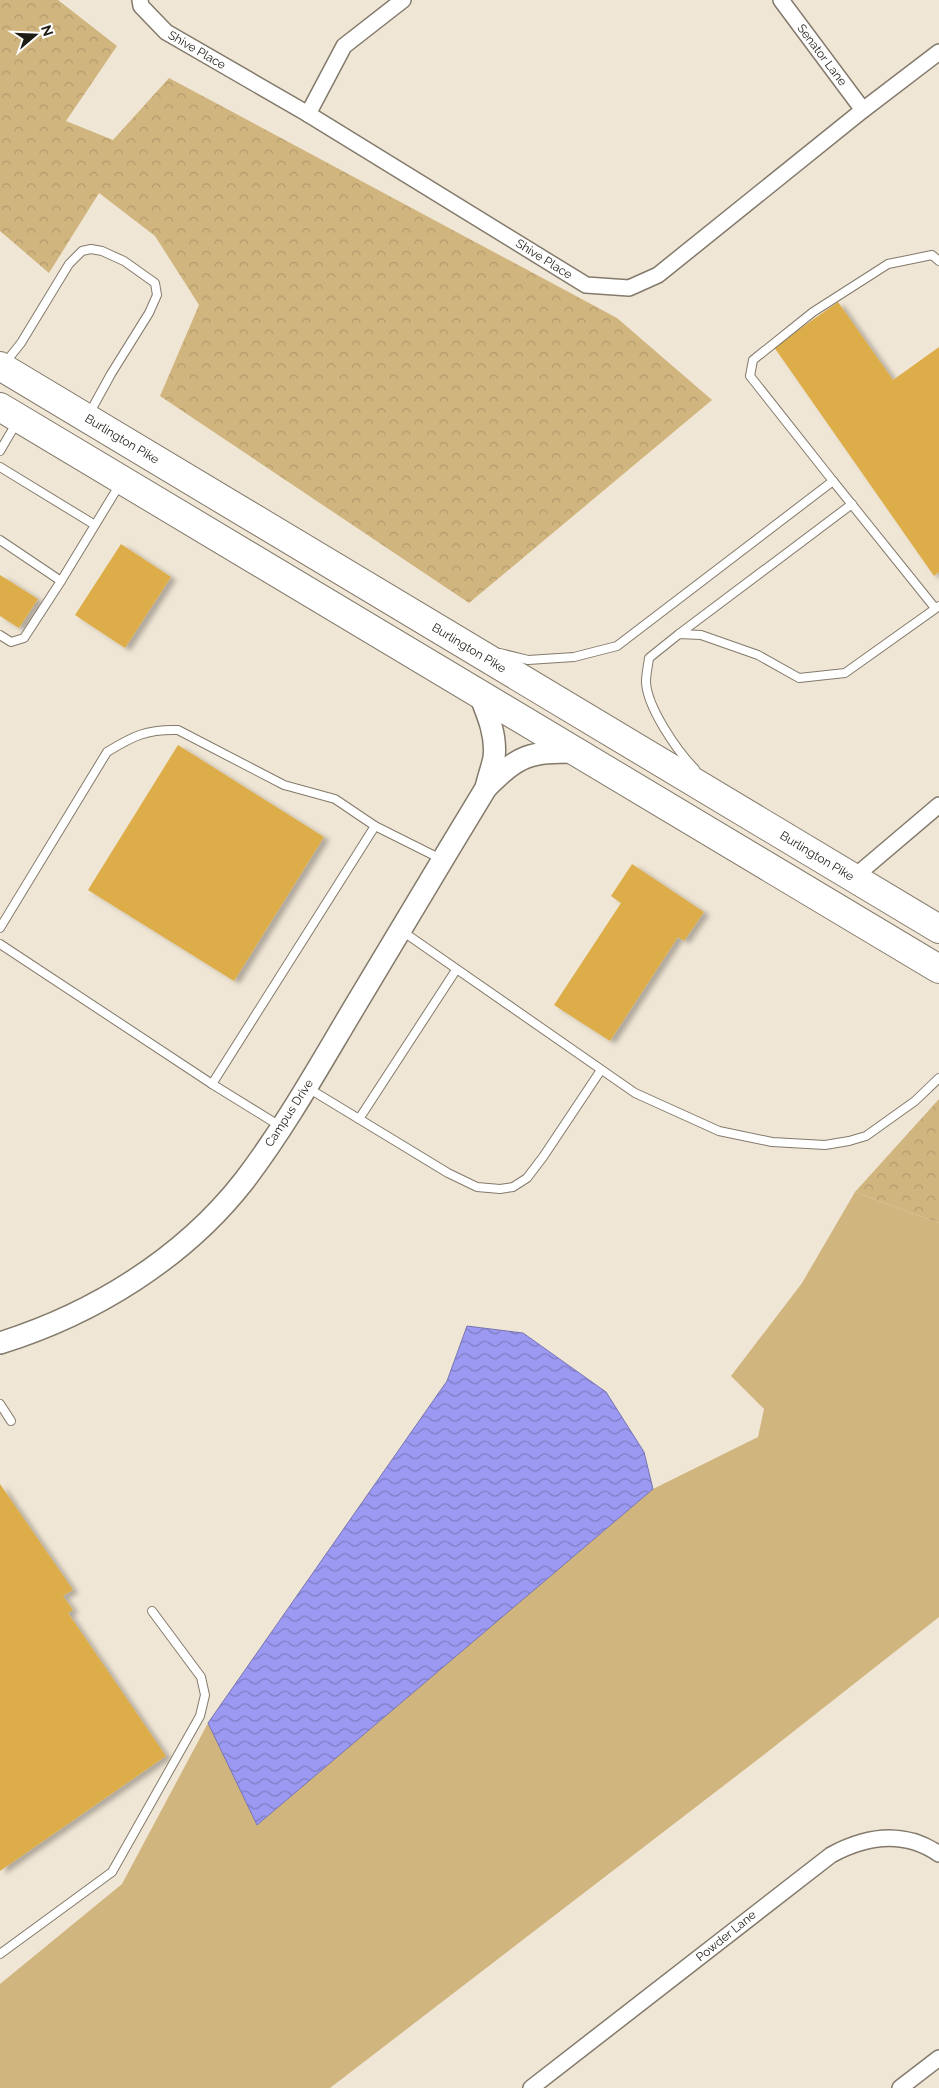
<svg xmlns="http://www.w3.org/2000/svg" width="939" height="2088" viewBox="0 0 939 2088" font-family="Raleway,sans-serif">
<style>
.grass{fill:#d1b57f}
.forest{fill:url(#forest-crowns)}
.water{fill:url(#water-waves);stroke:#7674b0}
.building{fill:#ddad48;filter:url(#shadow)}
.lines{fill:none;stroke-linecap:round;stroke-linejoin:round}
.lane-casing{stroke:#837a6b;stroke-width:10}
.street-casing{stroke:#837a6b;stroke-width:18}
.secondary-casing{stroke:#837a6b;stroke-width:24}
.highway-casing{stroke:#837a6b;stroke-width:30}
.lane{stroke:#fff;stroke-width:8}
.street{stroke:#fff;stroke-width:15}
.secondary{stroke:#fff;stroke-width:21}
.highway{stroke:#fff;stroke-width:28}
.labels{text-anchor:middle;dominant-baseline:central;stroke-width:4.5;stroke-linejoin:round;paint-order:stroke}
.street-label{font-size:12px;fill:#1f1c15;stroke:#fff}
</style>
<defs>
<pattern id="forest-crowns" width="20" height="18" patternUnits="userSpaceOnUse" patternTransform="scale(1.25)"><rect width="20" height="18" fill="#d1b57f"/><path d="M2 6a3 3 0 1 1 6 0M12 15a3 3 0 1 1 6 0" fill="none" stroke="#b39b6d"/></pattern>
<pattern id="water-waves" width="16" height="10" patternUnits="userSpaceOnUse" patternTransform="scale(1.25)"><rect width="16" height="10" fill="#9c99f3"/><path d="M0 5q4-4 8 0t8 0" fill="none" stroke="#7f7cc4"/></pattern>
<filter id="shadow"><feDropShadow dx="5.5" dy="3" stdDeviation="2.5" flood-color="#0004"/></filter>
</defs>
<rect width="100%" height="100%" fill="#f0e6d5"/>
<!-- grass -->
<polygon class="grass" points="855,1192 939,1223 939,1617 761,1757 330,2088 0,2088 0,1984 122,1884 208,1723 257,1825 653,1489 758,1437 764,1409 731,1376 802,1283"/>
<!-- forest -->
<g class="forest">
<polygon points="0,0 58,0 117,46 66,121 113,140 169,78 617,318 712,400 469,603 160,396 199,305 155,236 99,193 49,273 0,231"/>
<polygon points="939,1099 939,1223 855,1192"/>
</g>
<!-- water -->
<polygon class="water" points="467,1326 523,1333 606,1392 644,1452 653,1489 257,1825 208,1723 447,1381"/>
<!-- building -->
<g class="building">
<polygon points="838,302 893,380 939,347 939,572 934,576 774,347"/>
<polygon points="121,544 171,577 125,648 75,615"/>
<polygon points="0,575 38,599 19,628 0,616"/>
<polygon points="178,745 324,837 234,981 88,890"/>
<polygon points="632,864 704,912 684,941 678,937 610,1041 554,1005 621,903 611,896"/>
<polygon points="0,1484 73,1590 63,1596 73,1610 68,1613 166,1756 0,1871"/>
</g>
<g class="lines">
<defs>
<g id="lane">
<polyline points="5,363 21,343 69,264 82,251 91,249 102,251 124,261 155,283 157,295 149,313 111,374 89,414"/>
<polyline points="0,451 17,422"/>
<polyline points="0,467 95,525"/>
<polyline points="833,481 935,608"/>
<polyline points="0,540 61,581 24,638 11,642 0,635"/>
<polyline points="61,581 120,484"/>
<polyline points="679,634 852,504"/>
<polyline points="500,653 528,660 574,657 617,646 833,481 750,376 753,360 813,312 888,264 932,255 939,261"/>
<path d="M695 769C677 751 647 707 646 682 646 674 648 666 649 658L679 634 701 635 758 655 799 678 845 673 939 606"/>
<path d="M0 928 107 752C133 736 147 729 178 730L284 785 335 799 375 826"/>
<polyline points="402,931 635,1093 719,1131 772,1142 825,1145 849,1141 866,1136 915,1101 939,1078"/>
<polyline points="0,944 212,1084"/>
<polyline points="308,1088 448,1173 477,1187 500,1189 513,1187 527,1178 543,1157 601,1070"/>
<polyline points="359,1119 456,970"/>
<polyline points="280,1126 212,1084 375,826 441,859"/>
<polyline points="0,1404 11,1421"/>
<polyline points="0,1954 112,1872 200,1716 205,1695 201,1677 152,1611"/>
</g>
<g id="street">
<polyline points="140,0 141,6 166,32 308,114 586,285 629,288 658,275 863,110 939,52"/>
<polyline points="781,0 863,110"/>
<polyline points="308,114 344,46 403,0"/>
<polyline points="853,878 939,805"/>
<path d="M531 2088 831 1855C866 1836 904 1830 939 1854"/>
<polyline points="900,2088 939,2058"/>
</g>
<g id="secondary">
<path d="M479 693C487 713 497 735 494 758 492 768 488 778 486 788"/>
<path d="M0 1343C93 1314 183 1259 244 1181 285 1127 318 1068 352 1011 397 936 441 862 486 788 520 754 529 752 577 752"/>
</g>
<g id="highway">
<polyline points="0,366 939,929"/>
<polyline points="0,407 939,969"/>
</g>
</defs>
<!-- lane casing -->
<use href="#lane" class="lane-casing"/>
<!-- street casing -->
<use href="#street" class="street-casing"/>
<!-- secondary casing -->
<use href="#secondary" class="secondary-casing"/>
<!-- highway casing -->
<use href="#highway" class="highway-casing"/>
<!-- lane -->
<use href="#lane" class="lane"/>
<!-- street -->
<use href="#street" class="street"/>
<!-- secondary -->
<use href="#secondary" class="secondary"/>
<!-- highway -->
<use href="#highway" class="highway"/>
</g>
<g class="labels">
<!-- street labels -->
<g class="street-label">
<text transform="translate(197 50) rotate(30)">Shive Place</text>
<text transform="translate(822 55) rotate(53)">Senator Lane</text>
<text transform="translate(544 259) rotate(32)">Shive Place</text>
<text transform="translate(122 439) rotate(31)">Burlington Pike</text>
<text transform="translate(469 648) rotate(31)">Burlington Pike</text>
<text transform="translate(817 856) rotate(31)">Burlington Pike</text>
<text transform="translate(289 1113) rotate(-57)">Campus Drive</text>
<text transform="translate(726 1936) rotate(-39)">Powder Lane</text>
</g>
</g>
<!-- north arrow -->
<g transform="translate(35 35) rotate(71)" stroke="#ffffff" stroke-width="4" paint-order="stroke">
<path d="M0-4L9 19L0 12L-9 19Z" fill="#1f1c15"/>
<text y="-8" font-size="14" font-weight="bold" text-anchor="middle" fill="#1f1c15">N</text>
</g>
</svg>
